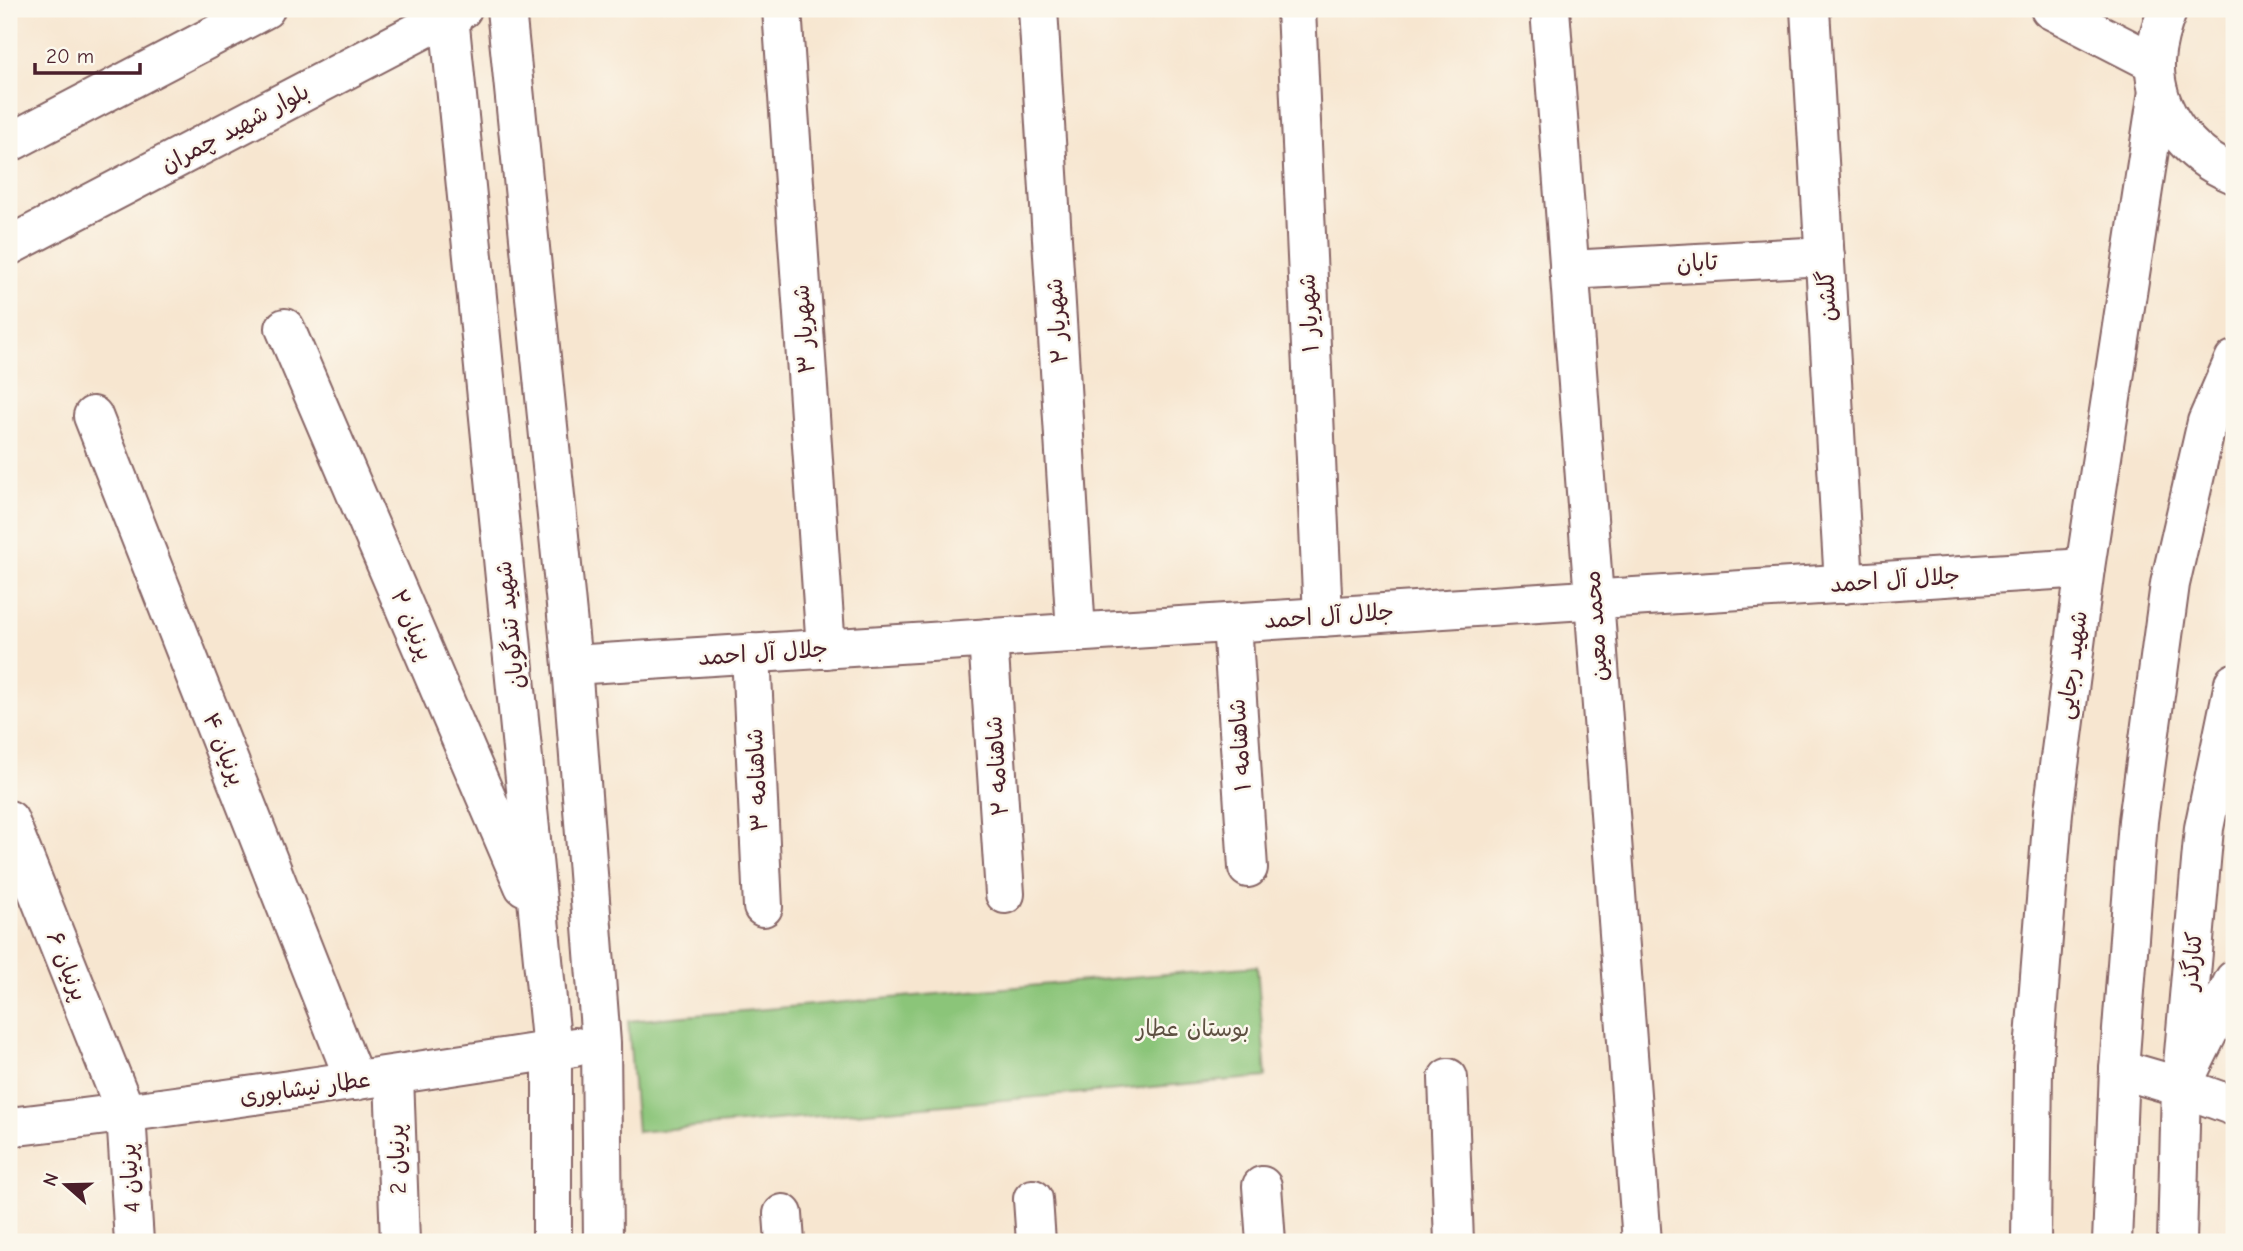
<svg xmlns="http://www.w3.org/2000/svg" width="2243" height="1251" viewBox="0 0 2243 1251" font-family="'Comic Neue','Playpen Sans Arabic',sans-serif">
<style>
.green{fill:#8bc579;stroke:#6a7252;stroke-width:2}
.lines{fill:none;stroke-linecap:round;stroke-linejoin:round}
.minor-casing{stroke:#876565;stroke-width:42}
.major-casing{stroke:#876565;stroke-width:42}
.minor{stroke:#fff;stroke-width:38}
.major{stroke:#fff;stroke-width:38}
.labels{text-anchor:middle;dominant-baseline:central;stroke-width:5;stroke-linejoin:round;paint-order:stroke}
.street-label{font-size:23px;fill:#4a1f2b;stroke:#fbf7ec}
.park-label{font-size:23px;fill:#5e5142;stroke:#fbf7ec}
</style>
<rect width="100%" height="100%" fill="#fbf7ec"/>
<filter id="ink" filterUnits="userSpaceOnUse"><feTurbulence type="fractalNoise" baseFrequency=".0143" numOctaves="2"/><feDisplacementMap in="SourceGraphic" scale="14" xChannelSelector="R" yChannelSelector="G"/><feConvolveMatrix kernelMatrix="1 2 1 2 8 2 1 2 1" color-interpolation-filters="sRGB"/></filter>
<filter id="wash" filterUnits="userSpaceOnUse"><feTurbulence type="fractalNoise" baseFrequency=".00686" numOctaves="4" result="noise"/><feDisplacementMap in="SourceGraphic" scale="28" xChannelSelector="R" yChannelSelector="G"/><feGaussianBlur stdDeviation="1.57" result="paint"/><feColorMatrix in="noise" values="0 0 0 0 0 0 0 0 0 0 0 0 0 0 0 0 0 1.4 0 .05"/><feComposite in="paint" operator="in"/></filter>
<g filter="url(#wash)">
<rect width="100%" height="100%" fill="#f7e6d0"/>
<!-- green -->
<polygon class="green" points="1257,966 1266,1077 637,1132 628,1021"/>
</g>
<g filter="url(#ink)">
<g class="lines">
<defs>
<g id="minor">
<polyline points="451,9 449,16 552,1050 552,1242"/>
<polyline points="506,9 572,665 601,1043 603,1242"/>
<polyline points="782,9 826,649"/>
<polyline points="1038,9 1076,633"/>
<polyline points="1296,9 1323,617"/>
<polyline points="1550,9 1642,1242"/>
<polyline points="1810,9 1844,584"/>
<polyline points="1569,270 1825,256"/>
<polyline points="285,328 524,886"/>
<polyline points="93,416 355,1081"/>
<polyline points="1232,623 1248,868"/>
<polyline points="988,638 1005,894"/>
<polyline points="751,653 763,907"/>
<polyline points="572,665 2085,568"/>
<polyline points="9,820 126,1113 134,1242"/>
<polyline points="2119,1069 2181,1087 2234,1106"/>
<polyline points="2190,1069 2234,980"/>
<polyline points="394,1076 400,1242"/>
<polyline points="1448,1078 1454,1242"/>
<path d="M9 1127C198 1105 386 1076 575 1047"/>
<polyline points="1262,1186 1266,1242"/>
<polyline points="1033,1199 1036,1242"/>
<polyline points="783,1214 785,1242"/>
<polyline points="2177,1242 2181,1087 2204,828 2234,683"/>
</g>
<g id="major">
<polyline points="2050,9 2155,63"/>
<path d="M2168 9C2161 26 2156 43 2155 61 2153 112 2189 156 2234 174"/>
<polyline points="9,143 265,9"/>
<polyline points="9,246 462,9"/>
<polyline points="2031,1242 2033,1064 2053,812 2085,568 2158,91"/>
<polyline points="2112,1242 2119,1069 2138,821 2170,584 2207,422 2234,360"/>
</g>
</defs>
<!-- minor casing -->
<use href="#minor" class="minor-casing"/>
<!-- major casing -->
<use href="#major" class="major-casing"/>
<!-- minor -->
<use href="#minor" class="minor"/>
<!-- major -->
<use href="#major" class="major"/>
</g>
</g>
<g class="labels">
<!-- street labels -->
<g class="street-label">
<text transform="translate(235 128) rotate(-28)">بلوار شهید چمران</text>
<text transform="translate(1697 263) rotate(-3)">تابان</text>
<text transform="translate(1827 296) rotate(-93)">گلشن</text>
<text transform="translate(1309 313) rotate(-93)">شهریار ۱</text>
<text transform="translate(1057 321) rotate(-94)">شهریار ۲</text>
<text transform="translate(804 329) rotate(-94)">شهریار ۳</text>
<text transform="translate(1895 580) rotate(-4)">جلال آل احمد</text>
<text transform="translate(1329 616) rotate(-4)">جلال آل احمد</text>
<text transform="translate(412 625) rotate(67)">پرنیان ۲</text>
<text transform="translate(510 625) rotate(-96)">شهید تندگویان</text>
<text transform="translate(1596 626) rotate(-94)">محمد معین</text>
<text transform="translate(763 653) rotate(-4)">جلال آل احمد</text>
<text transform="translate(2072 665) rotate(-82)">شهید رجایی</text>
<text transform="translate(1240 745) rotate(-94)">شاهنامه ۱</text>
<text transform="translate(224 749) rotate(68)">پرنیان ۴</text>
<text transform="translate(997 766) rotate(-94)">شاهنامه ۲</text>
<text transform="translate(757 780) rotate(-93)">شاهنامه ۳</text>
<text transform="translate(2192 961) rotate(-85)">کنارگذر</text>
<text transform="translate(67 966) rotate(68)">پرنیان ۶</text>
<text transform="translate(305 1088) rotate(-8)">عطار نیشابوری</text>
<text transform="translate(397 1159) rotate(-92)">پرنیان 2</text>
<text transform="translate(130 1178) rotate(-94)">پرنیان 4</text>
</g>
<!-- park labels -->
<g class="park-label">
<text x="1193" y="1028">بوستان عطار</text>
</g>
</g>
<!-- margin -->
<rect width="2243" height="1251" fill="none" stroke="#fbf7ec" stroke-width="35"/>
<!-- north arrow -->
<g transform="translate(66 1185) rotate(290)" stroke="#fbf7ec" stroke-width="5" paint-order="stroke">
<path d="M0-5L12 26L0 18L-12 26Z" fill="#4a1f2b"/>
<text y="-10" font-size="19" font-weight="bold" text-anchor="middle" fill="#4a1f2b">N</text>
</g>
<!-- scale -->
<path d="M35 63v10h105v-10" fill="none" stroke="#4a1f2b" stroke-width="3.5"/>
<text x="46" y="63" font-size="21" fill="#4a1f2b" stroke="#fbf7ec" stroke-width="5" paint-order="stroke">20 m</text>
</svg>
